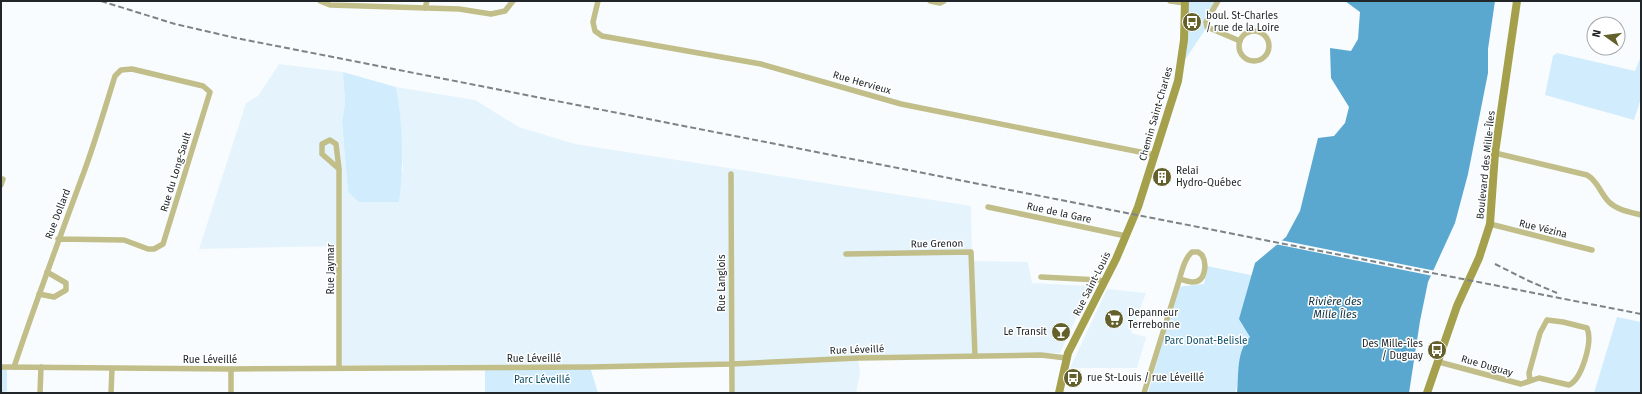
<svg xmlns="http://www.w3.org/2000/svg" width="1642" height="394" viewBox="0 0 1642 394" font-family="'Fira Sans',sans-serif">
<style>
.built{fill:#e5f4fc}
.green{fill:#d1edfd}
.water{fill:#5aa8d0}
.pier{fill:#f8fcfe}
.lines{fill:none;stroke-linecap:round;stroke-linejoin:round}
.street{stroke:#c1be89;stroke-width:5.5}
.secondary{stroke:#a5a04c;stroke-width:8}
.rail{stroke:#7d8285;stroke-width:2;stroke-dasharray:6 3;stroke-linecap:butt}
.labels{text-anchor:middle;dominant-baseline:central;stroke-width:3;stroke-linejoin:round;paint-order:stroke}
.poi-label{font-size:10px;fill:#20262a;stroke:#fff;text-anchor:start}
.street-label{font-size:10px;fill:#20262a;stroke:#fff}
.park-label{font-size:10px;fill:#0a4c68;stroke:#fff}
.water-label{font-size:11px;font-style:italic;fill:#0f3344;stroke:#fff}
</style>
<rect width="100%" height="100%" fill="#f8fcfe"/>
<!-- built -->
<g class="built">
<polygon points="279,64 343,72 345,103 342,122 348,192 403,171 399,106 396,87 475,100 519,127 575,144 971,206 972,261 1028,262 1032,283 1091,286 1060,353 858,358 860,374 856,393 732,393 732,364 485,368 338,365 340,246 199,249 246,103 258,96"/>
<polygon points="1107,289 1146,293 1131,333 1146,337 1137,368 1070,368"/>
</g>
<!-- green -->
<g class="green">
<polygon points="1183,1 1218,1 1206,22 1207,27 1178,70"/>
<polygon points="1557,53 1635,71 1641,56 1641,98 1634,120 1545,95 1553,56"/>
<path d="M343 72 396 87C403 123 404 165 399 202H359L348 192 342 122 345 103Z"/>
<polygon points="1207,266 1255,276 1247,331 1250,337 1235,393 1148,393 1177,287 1204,284"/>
<polygon points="1617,317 1641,322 1641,393 1594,393"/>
<polygon points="7,366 7,391 1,393 1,367"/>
<polygon points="590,367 598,393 485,393 485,368"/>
</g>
<!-- water -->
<path class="water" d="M1345 1H1495L1488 49V73L1468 174 1455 223 1428 282 1420 321 1409 393H1237C1239 375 1236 351 1250 337L1239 319 1255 263 1286 237 1300 211 1318 138 1334 136 1345 123 1349 107 1331 78 1330 48 1351 51 1358 39 1360 12Z"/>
<!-- pier -->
<polygon class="pier" points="1280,240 1436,271 1433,276 1275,244"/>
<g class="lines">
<!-- street -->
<g class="street">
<polyline points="320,1 330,5 459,9 491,14 505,11 513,1"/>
<polyline points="598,1 593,22 595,31 602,36 761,64 901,104 1155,155"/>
<polyline points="930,1 940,3 944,1"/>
<polyline points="1170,1 1185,3"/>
<polyline points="1218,1 1206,22 1207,27 1240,41"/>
<polyline points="425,8 427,1"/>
<circle cx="1254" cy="46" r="15"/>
<path d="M1495 153 1587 175C1598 181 1600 193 1609 202 1617 210 1630 212 1641 215"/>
<polyline points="731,174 732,393"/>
<polyline points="1,185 3,179"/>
<polyline points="988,207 1126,236"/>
<polyline points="1490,224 1592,250"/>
<polyline points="846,254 971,252 975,356"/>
<polyline points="1041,277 1099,280 1104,282"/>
<polyline points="39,294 54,297 66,290 66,283 47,272"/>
<path d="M1439 362 1521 384 1539 378 1569 385C1582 379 1593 341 1587 328L1563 322 1547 320 1540 333 1529 373 1530 380"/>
<polyline points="1,367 231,369 590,367 732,364 858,358 1041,355 1066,358"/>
<path d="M14 367C35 304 58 242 81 180 94 146 104 111 115 76L121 70 132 69 203 86 210 92 163 244 154 249H148L124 240 58 239"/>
<polyline points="339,368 339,169 336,144 330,140 322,144 322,154 339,169"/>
<polyline points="231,369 231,393"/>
<polyline points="40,393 41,367"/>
<polyline points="111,393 112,369"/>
<path d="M1144 393 1177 287C1181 276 1183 260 1192 252H1198L1202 255C1207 263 1206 282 1193 282 1189 282 1184 280 1180 279"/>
</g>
<!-- secondary -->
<g class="secondary">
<polyline points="1059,393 1068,353 1116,259 1138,207 1178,81 1184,40 1185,1"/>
<polyline points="1427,393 1457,306 1479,258 1490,224 1495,153 1517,1"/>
</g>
<!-- rail -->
<g class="rail">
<polyline points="101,1 175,24 236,38 1641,314"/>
<polyline points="1495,264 1529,281 1557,293"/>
</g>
</g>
<!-- icons -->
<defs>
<symbol id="bus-disc" viewBox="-11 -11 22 22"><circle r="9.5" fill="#63602c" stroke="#fff"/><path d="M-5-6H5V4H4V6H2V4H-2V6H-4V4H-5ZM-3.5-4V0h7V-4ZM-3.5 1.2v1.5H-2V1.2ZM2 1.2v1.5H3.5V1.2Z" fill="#fff"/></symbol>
<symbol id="building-disc" viewBox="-11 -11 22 22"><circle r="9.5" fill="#63602c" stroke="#fff"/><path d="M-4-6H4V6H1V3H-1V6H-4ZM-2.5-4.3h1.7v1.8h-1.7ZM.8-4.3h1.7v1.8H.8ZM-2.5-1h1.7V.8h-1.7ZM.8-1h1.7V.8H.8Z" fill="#fff"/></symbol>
<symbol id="supermarket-disc" viewBox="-11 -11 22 22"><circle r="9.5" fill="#63602c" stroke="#fff"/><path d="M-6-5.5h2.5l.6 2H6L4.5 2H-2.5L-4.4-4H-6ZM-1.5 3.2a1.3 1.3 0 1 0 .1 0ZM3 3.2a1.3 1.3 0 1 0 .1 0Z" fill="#fff"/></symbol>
<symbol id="bar-disc" viewBox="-11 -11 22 22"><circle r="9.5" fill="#63602c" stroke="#fff"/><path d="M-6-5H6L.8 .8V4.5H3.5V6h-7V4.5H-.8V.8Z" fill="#fff"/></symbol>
</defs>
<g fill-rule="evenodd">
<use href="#bus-disc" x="1181" y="11" width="22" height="22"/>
<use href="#building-disc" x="1151" y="166" width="22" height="22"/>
<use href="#supermarket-disc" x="1103" y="308" width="22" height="22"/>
<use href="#bar-disc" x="1050" y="321" width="22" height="22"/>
<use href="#bus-disc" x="1426" y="339" width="22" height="22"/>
<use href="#bus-disc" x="1062" y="367" width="22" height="22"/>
</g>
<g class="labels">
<!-- poi labels -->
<g class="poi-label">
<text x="1206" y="16">boul. St-Charles<tspan x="1206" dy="12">/ rue de la Loire</tspan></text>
<text x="1176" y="171">Relai<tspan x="1176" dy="12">Hydro-Québec</tspan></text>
<text x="1128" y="313">Depanneur<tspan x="1128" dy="12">Terrebonne</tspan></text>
<text x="1047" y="332" text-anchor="end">Le Transit</text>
<text x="1423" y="344" text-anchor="end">Des Mille-îles<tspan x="1423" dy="12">/ Duguay</tspan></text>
<text x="1087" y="378">rue St-Louis / rue Léveillé</text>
</g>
<!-- street labels -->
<g class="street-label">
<text transform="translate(862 83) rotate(16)">Rue Hervieux</text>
<text transform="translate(1156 114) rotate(-74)">Chemin Saint-Charles</text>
<text transform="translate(1486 165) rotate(-84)">Boulevard des Mille-Îles</text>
<text transform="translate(176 172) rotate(-73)">Rue du Long-Sault</text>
<text transform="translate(1059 213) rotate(12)">Rue de la Gare</text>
<text transform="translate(58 214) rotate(-69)">Rue Dollard</text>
<text transform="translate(1543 229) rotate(14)">Rue Vézina</text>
<text transform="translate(937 244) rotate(-1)">Rue Grenon</text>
<text transform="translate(331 269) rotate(-90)">Rue Jaymar</text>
<text transform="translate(722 283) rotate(-90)">Rue Langlois</text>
<text transform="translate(1092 284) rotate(-63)">Rue Saint-Louis</text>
<text transform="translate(857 350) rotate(-2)">Rue Léveillé</text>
<text x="534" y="359">Rue Léveillé</text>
<text x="210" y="360">Rue Léveillé</text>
<text transform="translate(1487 366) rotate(16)">Rue Duguay</text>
</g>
<!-- park labels -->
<g class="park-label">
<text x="1206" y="341">Parc Donat-Belisle</text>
<text x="542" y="380">Parc Léveillé</text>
</g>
<!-- water labels -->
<g class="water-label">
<text x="1335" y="301">Rivière des<tspan x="1335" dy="13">Mille Îles</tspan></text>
</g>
</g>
<!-- border -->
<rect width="1642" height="394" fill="none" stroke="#20262a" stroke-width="4"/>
<!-- north arrow -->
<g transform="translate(1606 36) rotate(284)"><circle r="19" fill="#ffffff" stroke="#a6a8aa"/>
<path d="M0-3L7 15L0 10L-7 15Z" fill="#63602c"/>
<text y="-6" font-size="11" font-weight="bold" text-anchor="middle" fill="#20262a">N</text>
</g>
</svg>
